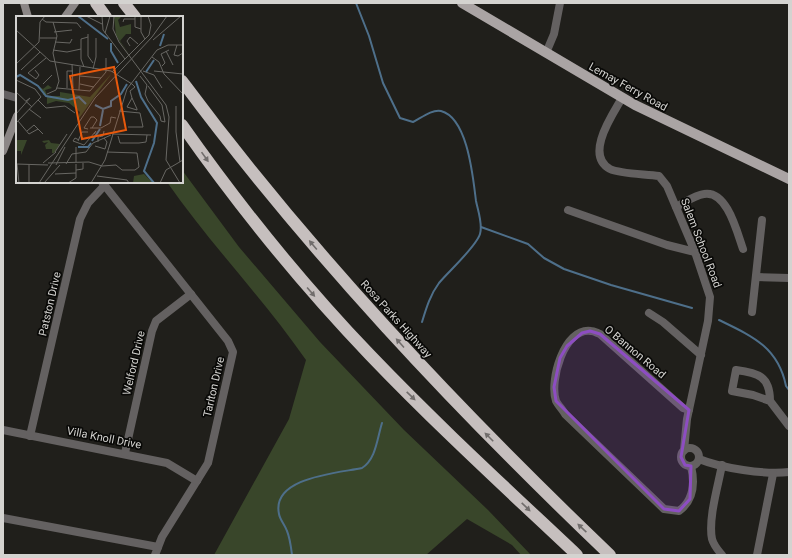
<svg xmlns="http://www.w3.org/2000/svg" width="792" height="558" viewBox="0 0 792 558" font-family="Roboto,sans-serif">
<style>
.green{fill:#39462a}
.lines{fill:none;stroke-linecap:round;stroke-linejoin:round}
.stream{stroke:#4e6f8a;stroke-width:2}
.street{stroke:#646161;stroke-width:8}
.secondary{stroke:#8c8786;stroke-width:8}
.primary{stroke:#aaa4a4;stroke-width:10}
.highway{stroke:#c6bfbe;stroke-width:12}
.oneway{fill:#716d6c}
.marked{fill:#8d4dc2;fill-opacity:0.2;stroke:#8d4dc2;stroke-width:3;stroke-linejoin:round}
.labels{text-anchor:middle;dominant-baseline:central;stroke-width:3.5;stroke-linejoin:round;paint-order:stroke}
.street-label{font-size:11px;fill:#d4d3d0;stroke:#090907}
.inset-river{fill:none;stroke:#4e6f8a;stroke-width:2}
.inset-road{fill:none;stroke:#686763;stroke-width:1}
.view{fill:#e8590c;fill-opacity:0.15;stroke:#e8590c;stroke-width:2}
.inset-edge{fill:none;stroke:#d4d3d0;stroke-width:2}
</style>
<rect width="100%" height="100%" fill="#201f1b"/>
<!-- green -->
<path class="green" d="M182 170 239 247 320 342 404 430 488 510 531 555H521L512 545 467 519 426 555H214L289 419 306 360C263 298 210 244 167 182H182Z"/>
<g class="lines">
<!-- stream -->
<g class="stream">
<path d="M356 3 369 36 383 83 400 118 413 122C421 118 432 109 441 111 468 118 473 178 476 201 478 211 483 224 480 234 476 247 448 272 439 283 430 295 426 309 422 322"/>
<polyline points="481,227 528,244 544,258 564,269 611,285 692,308"/>
<path d="M719 320C752 336 778 347 786 386L789 390"/>
<path d="M292 555C291 547 290 538 287 531 285 525 280 520 279 514 271 477 339 473 362 468 376 459 377 439 382 423"/>
</g>
<!-- street -->
<g class="street">
<polyline points="546,53 554,34 560,3"/>
<polyline points="3,94 17,98"/>
<path d="M622 98C613 114 584 155 610 169 620 174 646 174 659 176L667 186 695 252 710 297 708 321 687 419 684 450"/>
<polyline points="102,182 228,341 233,352 208,463 162,537 155,555"/>
<path d="M676 207C684 203 695 195 704 194 727 190 737 232 743 249"/>
<polyline points="568,210 667,245 695,252"/>
<polyline points="756,277 789,278"/>
<polyline points="752,312 762,220"/>
<polyline points="649,313 663,322 701,355"/>
<path d="M770 401C770 376 758 373 736 370L732 391 753 395 770 401 789 426"/>
<path d="M689 410 683 408 600 334C597 333 594 331 591 331 564 327 549 381 556 401 558 405 563 410 565 414L664 509 679 511C694 500 695 483 691 466"/>
<polyline points="3,430 167,463 197,481"/>
<polyline points="30,436 80,219 88,203 105,185"/>
<circle cx="690" cy="457" r="9"/>
<polyline points="125,453 152,331 156,321 191,294"/>
<path d="M699 459C721 468 765 475 789 472"/>
<path d="M722 465C718 486 708 519 712 539 714 546 718 550 722 555"/>
<polyline points="3,518 158,547"/>
<polyline points="757,555 773,474"/>
</g>
<!-- secondary -->
<g class="secondary">
<polyline points="24,3 28,17"/>
<polyline points="65,17 75,3"/>
<polyline points="3,151 17,116"/>
</g>
<!-- primary -->
<polyline class="primary" points="462,3 635,105 789,179"/>
<!-- highway -->
<g class="highway">
<polyline points="96,3 106,17"/>
<polyline points="124,3 135,17"/>
<path d="M182 81C310 253 456 408 610 555"/>
<path d="M182 125C239 206 301 283 370 355 436 424 507 489 577 555"/>
</g>
</g>
<!-- one-way arrows -->
<defs><path id="oneway-solid" d="M-6-.8H1V-3.2L6.5 0L1 3.2V.8H-6Z"/></defs>
<g class="oneway">
<use href="#oneway-solid" transform="translate(205 157) rotate(55)"/>
<use href="#oneway-solid" transform="translate(313 245) rotate(-130)"/>
<use href="#oneway-solid" transform="translate(311 292) rotate(49)"/>
<use href="#oneway-solid" transform="translate(400 343) rotate(-132)"/>
<use href="#oneway-solid" transform="translate(411 396) rotate(44)"/>
<use href="#oneway-solid" transform="translate(489 437) rotate(-135)"/>
<use href="#oneway-solid" transform="translate(526 507) rotate(44)"/>
<use href="#oneway-solid" transform="translate(582 528) rotate(-137)"/>
</g>
<!-- marked area -->
<path class="marked" d="M590 331 600 334 689 410 681 457 685 465 691 466 690 499 679 511 664 509 556 401 554 387 560 358 567 346 582 333Z"/>
<g class="labels">
<!-- street labels -->
<g class="street-label">
<text transform="translate(628 87) rotate(29)">Lemay Ferry Road</text>
<text transform="translate(701 243) rotate(69)">Salem School Road</text>
<text transform="translate(50 304) rotate(-77)">Patston Drive</text>
<text transform="translate(396 319) rotate(48)">Rosa Parks Highway</text>
<text transform="translate(635 352) rotate(40)">O Bannon Road</text>
<text transform="translate(134 363) rotate(-77)">Welford Drive</text>
<text transform="translate(214 387) rotate(-77)">Tarlton Drive</text>
<text transform="translate(104 438) rotate(11)">Villa Knoll Drive</text>
</g>
</g>
<!-- overview -->
<g transform="translate(16 16)">
<rect width="167" height="167" fill="#201f1b"/>
<path d="M98 0H106L102 4 104 11 115 8V18H110L104 25 114 39 104 26 100 19ZM96 57 61 105 64 96 53 87 40 85 31 88V80H44V76L74 81ZM4 59 27 73 32 69 36 72 29 74 31 79H27V75L21 70ZM1 124H11L5 139V135H0ZM33 124 35 127 44 128 38 137H36V133H30L29 129 32 126 28 127 26 125ZM128 158 137 167H117L118 160Z" fill="#39462a"/>
<path class="inset-river" d="M62 0 92 23M95 27V35L102 47M144 30 148 18M130 56 138 44M0 61 4 59 22 70 30 80 52 84 63 81 70 88M120 65 125 81 141 107 138 127 128 155 138 167M79 89 87 93 95 90V85L105 78 111 68M84 110 87 94M76 125 84 113M62 131H72L75 127"/>
<path class="inset-road" d="M70 0 86 8M86 0 87 14 109 43M98 0 97 13 103 26 150 89 153 101 150 144 164 167M119 0V11L125 13M125 0V16L129 23M26 3 30 6 61 7 65 12M107 6 108 3H119M0 14 34 45 95 55 116 68M38 16 56 14M89 17 94 0M72 18V40L77 47M24 22H41M137 24 165 0M39 26 54 27 56 23M161 29 158 39 162 40 167 37M114 30 111 25 114 21 122 28M37 34 51 36 65 33M150 35 157 49M136 41 143 46 148 58 167 78M0 48 23 26 24 6 29 0M56 48 57 72M146 50 149 47 145 38 153 34M68 51 65 43V23L72 21M77 53 80 41V22M5 54 24 36M19 54 23 59 20 63 12 57 30 42M127 55 138 59 146 72M138 55 167 58M96 56 133 19 135 9 132 0M64 60 85 62M124 60 131 69 129 78 132 85 144 100 145 105 149 106 146 89 132 70M0 64 19 73 25 81 0 107M27 68 36 59M64 68 78 71M116 68 119 71 114 75 116 82M41 72 74 75 90 56V42M51 72V55H57M63 74 64 51M0 76 16 91M31 78 40 74 43 65 37 37 41 20 37 6M116 82 121 93V94L111 91ZM22 84 30 92 49 90 59 97M160 90V116L164 146M13 93 25 102M103 95 124 97 127 111H112M0 98 14 82 10 85M2 105 13 118 22 113M74 112H85L94 107 95 101 100 102M72 113 68 112 75 101H78L81 104 76 112M11 115 18 109 27 118M96 118 135 119M102 120 104 127H123L130 126 131 119M63 124 59 122 57 125 68 129 80 115 78 118M62 125 66 116H72M82 126V121L87 120 88 115M79 130 89 133 91 126 88 122M60 131V146M39 136 51 118M27 147 40 136M32 147 73 146 86 150M0 148 32 149M1 148 3 167M50 148 56 138 70 136 77 127 95 119M40 149 49 131M86 150 100 149 106 154H119L123 151 121 137 91 136M60 154 67 153V147M39 158 60 157M81 160 111 164 113 167M13 167V148M23 167 79 82 136 21 151 0M28 167 44 149M52 167 60 162V148M75 167 89 144 111 73 141 34 152 29H167M144 167 150 154 167 144"/>
<path class="view" d="M98 51 110 114 66 123 54 60Z"/>
<rect width="167" height="167" class="inset-edge"/>
</g>
<!-- border -->
<rect width="792" height="558" fill="none" stroke="#d4d3d0" stroke-width="8"/>
</svg>
